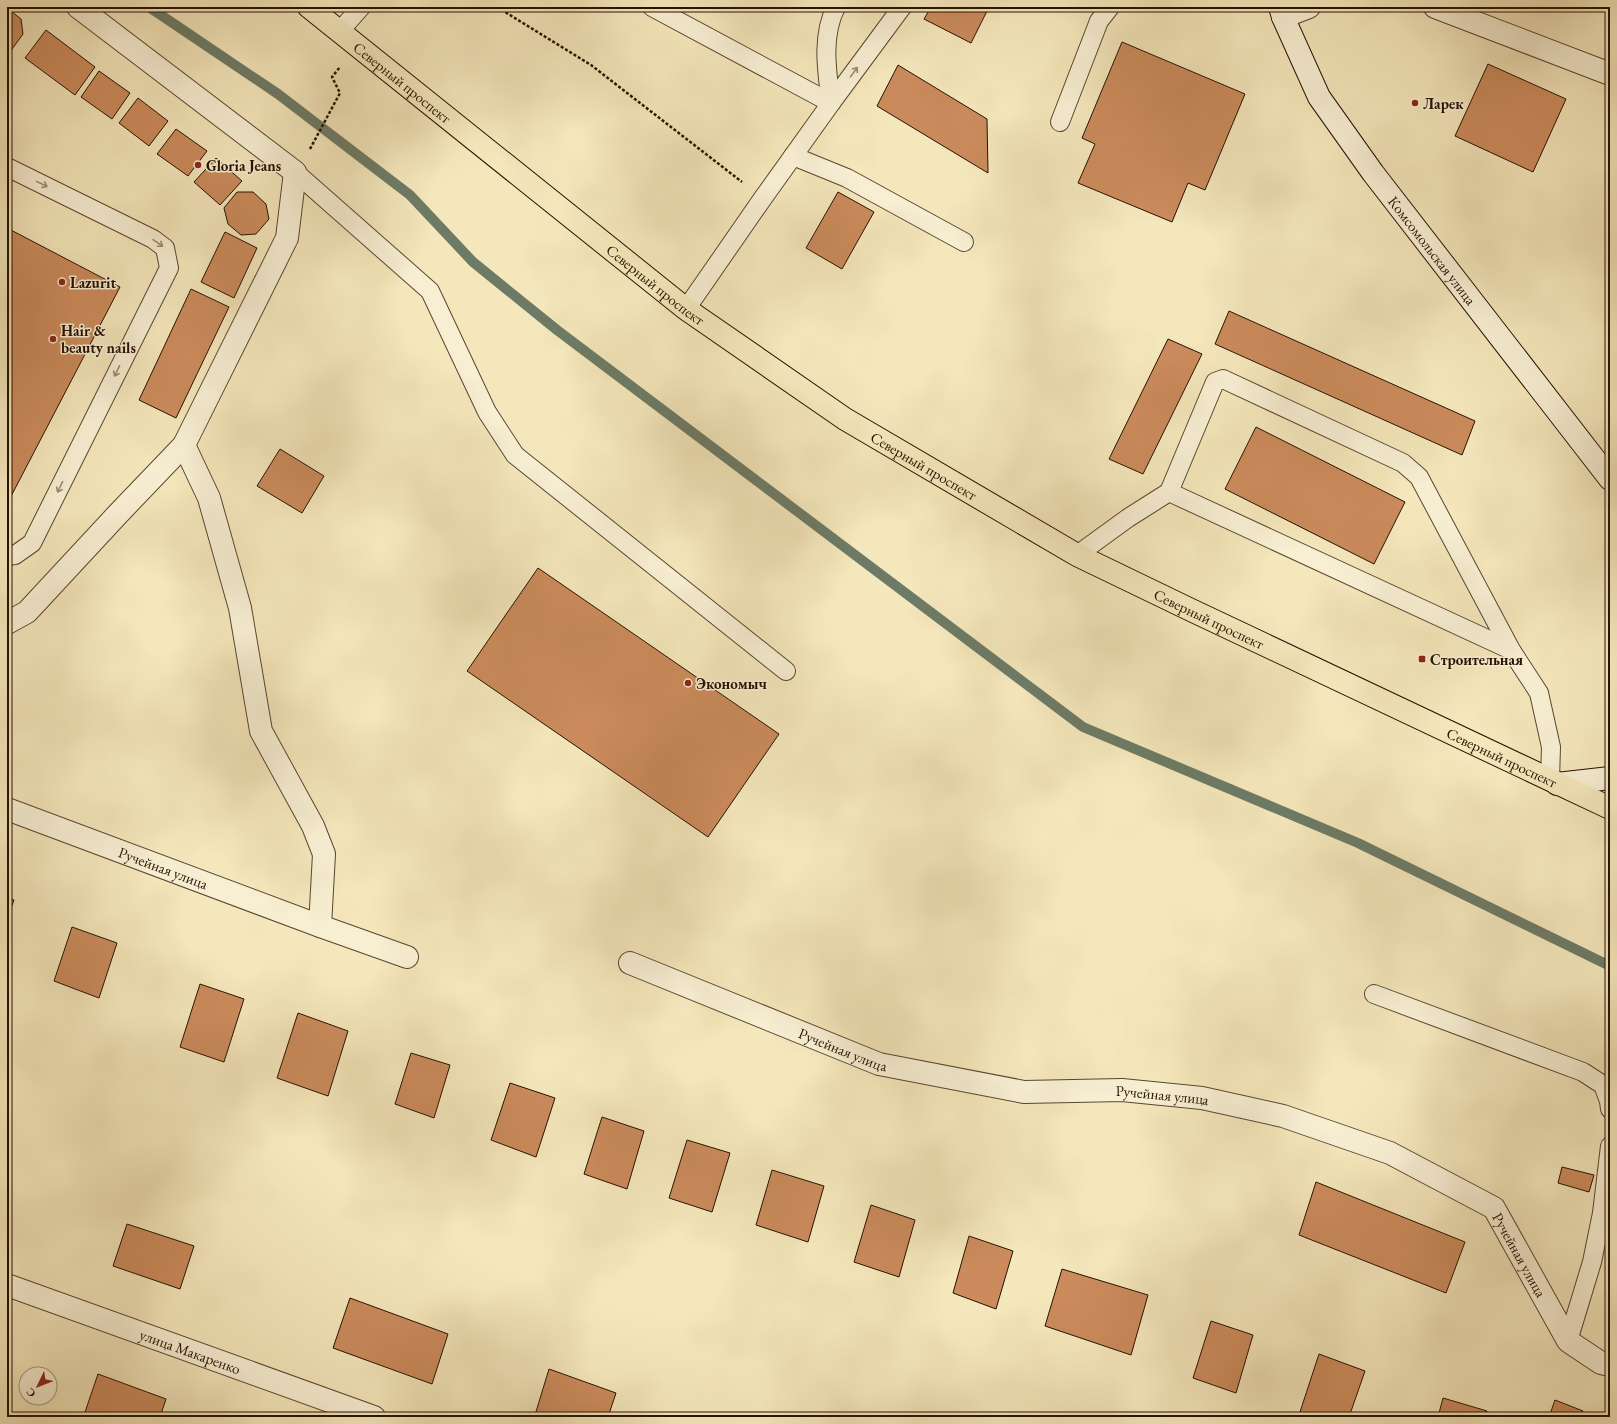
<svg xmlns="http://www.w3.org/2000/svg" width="1617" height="1424" viewBox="0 0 1617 1424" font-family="'EB Garamond',serif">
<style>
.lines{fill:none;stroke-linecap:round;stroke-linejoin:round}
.stream{stroke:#6d7b66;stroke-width:10}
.building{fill:#cb8b5c;stroke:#261100}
.service-casing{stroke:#5a462f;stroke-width:20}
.minor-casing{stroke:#5a462f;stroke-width:24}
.secondary-casing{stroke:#261100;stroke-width:24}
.primary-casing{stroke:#261100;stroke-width:24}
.path{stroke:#261100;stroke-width:2.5;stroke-dasharray:3 2;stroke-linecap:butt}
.service{stroke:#f8efd3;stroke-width:18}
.minor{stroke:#f8efd3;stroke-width:22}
.secondary{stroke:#f8efd3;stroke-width:22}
.primary{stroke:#f4e7bb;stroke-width:22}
.oneway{stroke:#9a8b74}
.poi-dot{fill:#8f2418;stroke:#f8efd3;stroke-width:1.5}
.labels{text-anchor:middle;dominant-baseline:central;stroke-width:3;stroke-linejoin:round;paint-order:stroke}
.street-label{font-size:15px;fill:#261100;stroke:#f8efd3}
.poi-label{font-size:15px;font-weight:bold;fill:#261100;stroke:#f8efd3;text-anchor:start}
</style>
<rect width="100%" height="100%" fill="#f4e7bb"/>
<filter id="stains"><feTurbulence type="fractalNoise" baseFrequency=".005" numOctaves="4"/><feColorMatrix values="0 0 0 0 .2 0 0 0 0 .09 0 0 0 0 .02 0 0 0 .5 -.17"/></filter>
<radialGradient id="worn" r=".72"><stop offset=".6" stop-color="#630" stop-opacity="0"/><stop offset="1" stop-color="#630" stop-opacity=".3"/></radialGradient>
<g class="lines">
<!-- stream -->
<polyline class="stream" points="149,7 278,94 410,195 473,262 557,330 1083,727 1358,843 1610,966"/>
</g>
<!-- building -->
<g class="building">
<polygon points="931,7 989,7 971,43 924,19"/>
<polygon points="7,8 21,19 23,34 7,56"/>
<polygon points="46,30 95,67 75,95 25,58"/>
<polygon points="1122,42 1245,94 1205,190 1188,183 1172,222 1078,183 1095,144 1082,138"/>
<polygon points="1488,64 1566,99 1533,172 1455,136"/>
<polygon points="898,65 987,119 988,173 877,106"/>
<polygon points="99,71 130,93 112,119 81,97"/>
<polygon points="138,98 168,121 149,146 119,123"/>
<polygon points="176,129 207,151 188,176 157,154"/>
<polygon points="216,158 242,181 220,205 194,182"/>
<polygon points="237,192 253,192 266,204 269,219 256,234 241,235 228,224 224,208"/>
<polygon points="838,192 874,212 842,269 806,248"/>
<polygon points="7,228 120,287 7,504"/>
<polygon points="225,232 257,248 234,298 201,282"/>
<polygon points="191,289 229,307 176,418 139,400"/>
<polygon points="1229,311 1475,421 1462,455 1215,344"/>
<polygon points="1168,339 1202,354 1143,474 1109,459"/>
<polygon points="1256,427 1405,502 1374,564 1225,489"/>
<polygon points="280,449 324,476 302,513 257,486"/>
<polygon points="538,568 779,734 708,837 467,671"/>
<polygon points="7,898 14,900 7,919"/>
<polygon points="72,927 117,943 99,998 54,981"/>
<polygon points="200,984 244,999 224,1062 180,1047"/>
<polygon points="298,1013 348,1031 328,1096 277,1078"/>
<polygon points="411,1053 450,1065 434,1118 395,1104"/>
<polygon points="510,1083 555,1098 536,1157 491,1140"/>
<polygon points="602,1117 644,1131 627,1189 584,1174"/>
<polygon points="687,1140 730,1153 712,1212 669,1198"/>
<polygon points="1562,1167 1594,1175 1589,1192 1558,1183"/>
<polygon points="772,1170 824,1186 808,1242 756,1225"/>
<polygon points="1316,1182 1465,1242 1446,1293 1299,1235"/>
<polygon points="871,1205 915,1220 899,1277 854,1262"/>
<polygon points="127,1224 194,1246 180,1289 113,1266"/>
<polygon points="969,1236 1013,1251 996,1309 953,1293"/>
<polygon points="1062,1269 1148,1295 1131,1355 1045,1326"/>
<polygon points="350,1298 448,1334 432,1384 333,1348"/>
<polygon points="1211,1321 1253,1335 1236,1393 1193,1378"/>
<polygon points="1319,1354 1365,1371 1349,1417 1314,1417 1300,1412"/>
<polygon points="549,1369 616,1393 608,1417 539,1417 535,1415"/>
<polygon points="98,1374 166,1399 160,1417 91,1417 84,1415"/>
<polygon points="1443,1398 1487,1411 1485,1417 1438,1417"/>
<polygon points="1555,1400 1583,1411 1581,1417 1549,1417"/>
</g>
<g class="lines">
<defs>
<g id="service">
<polyline points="652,7 831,103 902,7"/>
<polyline points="339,32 361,7"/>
<polyline points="1060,122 1099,21 1110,7"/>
<polyline points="793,156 847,178 964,242"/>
<polyline points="7,167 153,239 165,248 169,268 32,543 15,555 7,556"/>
<polyline points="295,172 430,291 487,412 515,455 786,671"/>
<path d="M686 309 763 198 831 103C827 72 821 36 836 7"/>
<polyline points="1169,492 1511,650"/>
<polyline points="1077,555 1128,518 1169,492 1215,382 1223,379 1403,463 1419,477 1511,650 1539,693 1551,747 1550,780"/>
<polyline points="1374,994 1583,1072 1603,1085 1609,1101 1610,1109"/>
<polyline points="1568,1341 1592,1262 1602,1213 1610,1146"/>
</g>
<g id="minor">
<polyline points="1435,7 1610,74"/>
<polyline points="1283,17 1309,7"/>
<polyline points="184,445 209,498 240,608 261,731 313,826 324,854 320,926"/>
<polyline points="7,623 27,612 117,515 184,445 287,238 295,172 78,7"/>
<path id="s1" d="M7 809 320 926 407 957"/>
<path id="s2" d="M630 963 879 1064 1024 1092 1122 1090 1202 1098 1283 1116 1390 1153 1494 1208 1568 1341 1601 1363 1610 1365"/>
<path id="s3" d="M7 1285 374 1417"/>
</g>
<g id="secondary">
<path id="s4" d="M1280 7 1283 17 1319 97 1373 173 1610 479"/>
<polyline points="1557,784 1610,778"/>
</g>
<g id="primary">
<path id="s5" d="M309 7 686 309 845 419 1077 555 1191 610 1610 808"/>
</g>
</defs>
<!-- service casing -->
<use href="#service" class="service-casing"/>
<!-- minor casing -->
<use href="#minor" class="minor-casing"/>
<!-- secondary casing -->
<use href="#secondary" class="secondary-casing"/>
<!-- primary casing -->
<use href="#primary" class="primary-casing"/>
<!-- path -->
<g class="path">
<polyline points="497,7 591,65 742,182"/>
<polyline points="310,149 340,93 332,77 340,67"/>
</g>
<!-- service -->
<use href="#service" class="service"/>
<!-- minor -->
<use href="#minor" class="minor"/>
<!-- secondary -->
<use href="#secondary" class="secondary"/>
<!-- primary -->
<use href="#primary" class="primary"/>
</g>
<!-- one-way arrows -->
<defs><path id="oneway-shaft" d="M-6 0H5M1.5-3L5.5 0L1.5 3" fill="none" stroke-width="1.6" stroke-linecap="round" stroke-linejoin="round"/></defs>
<g class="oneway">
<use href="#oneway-shaft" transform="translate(854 72) rotate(-54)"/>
<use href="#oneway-shaft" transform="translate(42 184) rotate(26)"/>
<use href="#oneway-shaft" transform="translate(158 243) rotate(35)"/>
<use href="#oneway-shaft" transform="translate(117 371) rotate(116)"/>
<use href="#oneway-shaft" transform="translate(60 487) rotate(116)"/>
</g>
<!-- markers -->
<g class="poi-dot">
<circle cx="1415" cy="103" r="4"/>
<circle cx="198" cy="165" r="4"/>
<circle cx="62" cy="282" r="4"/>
<circle cx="53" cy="339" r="4"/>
<rect x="1418" y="655" width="8" height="8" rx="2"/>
<circle cx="688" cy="683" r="4"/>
</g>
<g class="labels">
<!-- street labels -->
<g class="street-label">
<text stroke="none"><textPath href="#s5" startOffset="120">Северный проспект</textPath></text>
<text stroke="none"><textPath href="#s4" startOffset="289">Комсомольская улица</textPath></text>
<text stroke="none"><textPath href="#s5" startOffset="444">Северный проспект</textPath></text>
<text stroke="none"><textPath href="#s5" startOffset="768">Северный проспект</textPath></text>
<text stroke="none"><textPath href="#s5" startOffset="1092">Северный проспект</textPath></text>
<text stroke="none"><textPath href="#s5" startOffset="1416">Северный проспект</textPath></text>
<text stroke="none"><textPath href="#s1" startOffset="167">Ручейная улица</textPath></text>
<text stroke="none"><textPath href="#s2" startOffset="230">Ручейная улица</textPath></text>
<text stroke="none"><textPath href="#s2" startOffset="555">Ручейная улица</textPath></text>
<text stroke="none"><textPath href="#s2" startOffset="962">Ручейная улица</textPath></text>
<text stroke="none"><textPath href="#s3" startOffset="195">улица Макаренко</textPath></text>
</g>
<!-- poi labels -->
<g class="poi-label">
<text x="1423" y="103">Ларек</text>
<text x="206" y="165">Gloria Jeans</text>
<text x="70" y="282">Lazurit</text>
<text x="61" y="330">Hair &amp;<tspan x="61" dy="17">beauty nails</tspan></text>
<text x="1430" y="659">Строительная</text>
<text x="696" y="683">Экономыч</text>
</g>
</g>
<!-- margin -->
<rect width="1617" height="1424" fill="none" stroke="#f4e7bb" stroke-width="24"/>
<rect x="8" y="8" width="1601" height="1408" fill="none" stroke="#261100" stroke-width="2"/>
<rect x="12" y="12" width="1593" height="1400" fill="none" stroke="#261100"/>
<!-- north arrow -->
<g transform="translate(38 1386) rotate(227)"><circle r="19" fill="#f8efd3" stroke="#a4967f"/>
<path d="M0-3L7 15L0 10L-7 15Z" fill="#8f2418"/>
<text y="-6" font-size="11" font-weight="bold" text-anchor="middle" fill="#261100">С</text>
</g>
<rect width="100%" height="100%" filter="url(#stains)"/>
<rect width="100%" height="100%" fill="url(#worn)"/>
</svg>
